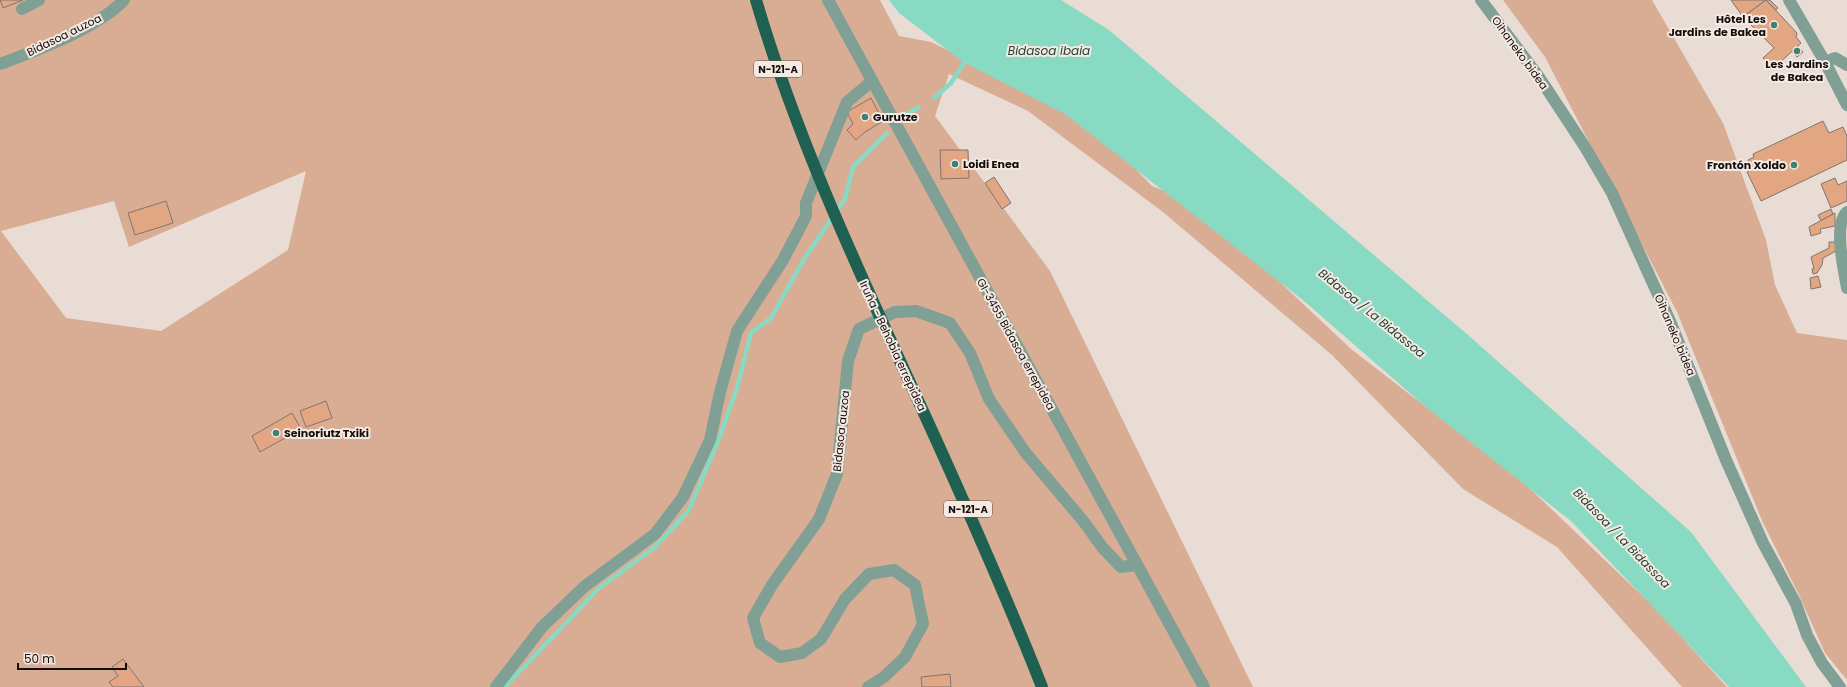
<svg xmlns="http://www.w3.org/2000/svg" width="1847" height="687" viewBox="0 0 1847 687" font-family="Poppins,sans-serif">
<style>
.green{fill:#d9ad94;fill-rule:evenodd}
.water{fill:#89dac3}
.lines{fill:none;stroke-linecap:round;stroke-linejoin:round}
.stream{stroke:#89dac3;stroke-width:4.5}
.building{fill:#e2a683;stroke:#80756f}
.minor{stroke:#80a096;stroke-width:12}
.tertiary{stroke:#80a096;stroke-width:12}
.trunk{stroke:#1e6051;stroke-width:12}
.poi-dot{fill:#408070;stroke:#f6e9e2;stroke-width:1.5}
.labels{text-anchor:middle;dominant-baseline:central;stroke-width:4;stroke-linejoin:round;paint-order:stroke}
.shield{fill:#f6e9e2;stroke:#56504c;stroke-width:1}
.shield-label{font-size:10px;font-weight:bold;fill:#120e0c}
.poi-label{font-size:11px;font-weight:bold;fill:#120e0c;stroke:#f6e9e2;text-anchor:start}
.street-label{font-size:11px;fill:#120e0c;stroke:#f6e9e2}
.water-label{font-size:12px;font-style:italic;fill:#1d4238;stroke:#f6e9e2}
</style>
<rect width="100%" height="100%" fill="#e8dcd5"/>
<!-- green -->
<g class="green">
<path d="M0 0H880L899 36 931 42 1007 79 1094 126 1152 186 1197 204 1351 349 1522 481 1655 608 1727 687H1682L1557 547 1463 489 1332 355 1163 212 1028 111 949 74 935 116 1050 271 1253 687H0ZM306 171 288 250 161 331 66 318 1 231 114 201 129 247Z"/>
<polygon points="1503,0 1652,0 1723,123 1766,240 1775,285 1797,333 1847,340 1847,680 1825,653 1798,593 1763,523 1677,312 1545,57"/>
</g>
<!-- water -->
<polygon class="water" points="889,0 1061,0 1109,30 1468,335 1691,532 1806,687 1729,687 1571,521 1427,408 1304,301 1065,114 963,62 899,13"/>
<g class="lines">
<!-- stream -->
<g class="stream">
<polyline points="934,98 951,83 967,58"/>
<polyline points="906,114 919,107"/>
<polyline points="505,687 599,588 654,548 689,510 718,441 737,388 751,333 771,318 804,259 845,199 853,167 887,133"/>
</g>
</g>
<!-- building -->
<g class="building">
<polygon points="0,0 23,0 3,8"/>
<polygon points="1731,0 1766,0 1743,17"/>
<polygon points="1766,0 1797,33 1796,37 1801,43 1773,69 1763,58 1774,48 1743,17"/>
<polygon points="1766,0 1770,0 1778,8 1776,10"/>
<polygon points="1798,46 1803,52 1797,57 1792,51"/>
<polygon points="871,98 883,121 865,132 856,140 847,130 853,124 847,112"/>
<polygon points="1823,121 1829,133 1843,127 1847,136 1847,160 1761,201 1747,172 1752,169 1748,160 1754,157 1753,154"/>
<polygon points="940,150 968,150 969,178 941,179"/>
<polygon points="994,177 1011,203 1002,209 985,183"/>
<polygon points="1835,178 1838,185 1847,181 1847,201 1831,208 1821,184"/>
<polygon points="166,201 173,223 135,235 128,213"/>
<polygon points="1831,209 1833,214 1821,221 1818,215"/>
<polygon points="1835,213 1835,226 1820,229 1821,233 1811,236 1809,227"/>
<polygon points="1829,242 1836,242 1836,251 1823,258 1822,265 1817,273 1813,274 1812,269 1814,269 1811,257 1829,248"/>
<polygon points="1818,276 1821,287 1811,289 1810,278"/>
<polygon points="326,401 332,418 306,427 300,411"/>
<polygon points="292,413 301,429 260,452 252,436"/>
<polygon points="123,659 144,687 113,687 109,682 118,676 112,667"/>
<polygon points="950,674 951,687 922,687 921,677"/>
</g>
<g class="lines">
<!-- minor -->
<g class="minor">
<polyline points="1481,0 1539,77 1585,147 1612,193 1670,321 1726,460 1763,543 1796,604 1807,635 1822,663 1840,687"/>
<polyline points="22,9 39,0"/>
<path d="M0 64C37 50 97 29 124 0"/>
<polyline points="496,687 542,627 585,586 655,534 683,497 710,440 720,392 737,331 783,260 806,216 806,203 847,102 872,81"/>
<polyline points="868,687 884,677 905,657 923,624 915,585 894,570 869,574 845,599 821,639 802,653 780,657 760,643 753,618 772,585 819,519 837,474 848,361 859,329 895,312 916,311 950,323 970,353 989,399 1025,452 1084,522 1102,547 1121,567 1137,565"/>
</g>
<!-- tertiary -->
<g class="tertiary">
<polyline points="828,0 1204,687"/>
<polyline points="1789,0 1825,62 1847,105"/>
<polyline points="1825,62 1835,58 1847,65"/>
<path d="M1847 212C1833 224 1844 270 1847 288"/>
</g>
<!-- trunk -->
<path class="trunk" d="M756 0C799 147 865 284 928 422 968 510 1007 598 1042 687"/>
</g>
<!-- markers -->
<g class="poi-dot">
<circle cx="1774" cy="25" r="4"/>
<circle cx="1797" cy="51" r="4"/>
<circle cx="865" cy="117" r="4"/>
<circle cx="955" cy="164" r="4"/>
<circle cx="1794" cy="165" r="4"/>
<circle cx="276" cy="433" r="4"/>
</g>
<g class="labels">
<!-- shield labels -->
<g class="shield">
<rect x="754" y="61" width="48" height="16" rx="3"/>
<rect x="944" y="501" width="48" height="16" rx="3"/>
</g>
<g class="shield-label">
<text x="778" y="69">N-121-A</text>
<text x="968" y="509">N-121-A</text>
</g>
<!-- poi labels -->
<g class="poi-label">
<text x="1766" y="19" text-anchor="end">Hôtel Les<tspan x="1766" dy="13">Jardins de Bakea</tspan></text>
<text x="1797" y="64" text-anchor="middle">Les Jardins<tspan x="1797" dy="13">de Bakea</tspan></text>
<text x="873" y="117">Gurutze</text>
<text x="963" y="164">Loidi Enea</text>
<text x="1786" y="165" text-anchor="end">Frontón Xoldo</text>
<text x="284" y="433">Seinoriutz Txiki</text>
</g>
<!-- street labels -->
<g class="street-label">
<text transform="translate(64 35) rotate(-26)">Bidasoa auzoa</text>
<text transform="translate(1520 53) rotate(54)">Oihaneko bidea</text>
<text transform="translate(1675 335) rotate(67)">Oihaneko bidea</text>
<text transform="translate(1016 344) rotate(61)">GI-3455 Bidasoa errepidea</text>
<text transform="translate(893 346) rotate(65)">Iruña - Behobia errepidea</text>
<text transform="translate(841 431) rotate(-84)">Bidasoa auzoa</text>
</g>
<!-- water labels -->
<g class="water-label">
<text x="1049" y="50">Bidasoa ibaia</text>
<text transform="translate(1372 313) rotate(39)">Bidasoa / La Bidassoa</text>
<text transform="translate(1622 538) rotate(46)">Bidasoa / La Bidassoa</text>
</g>
</g>
<!-- scale -->
<path d="M18 663v6h108v-6" fill="none" stroke="#120e0c" stroke-width="2"/>
<text x="24" y="663" font-size="12" fill="#120e0c" stroke="#f6e9e2" stroke-width="3" paint-order="stroke">50 m</text>
</svg>
